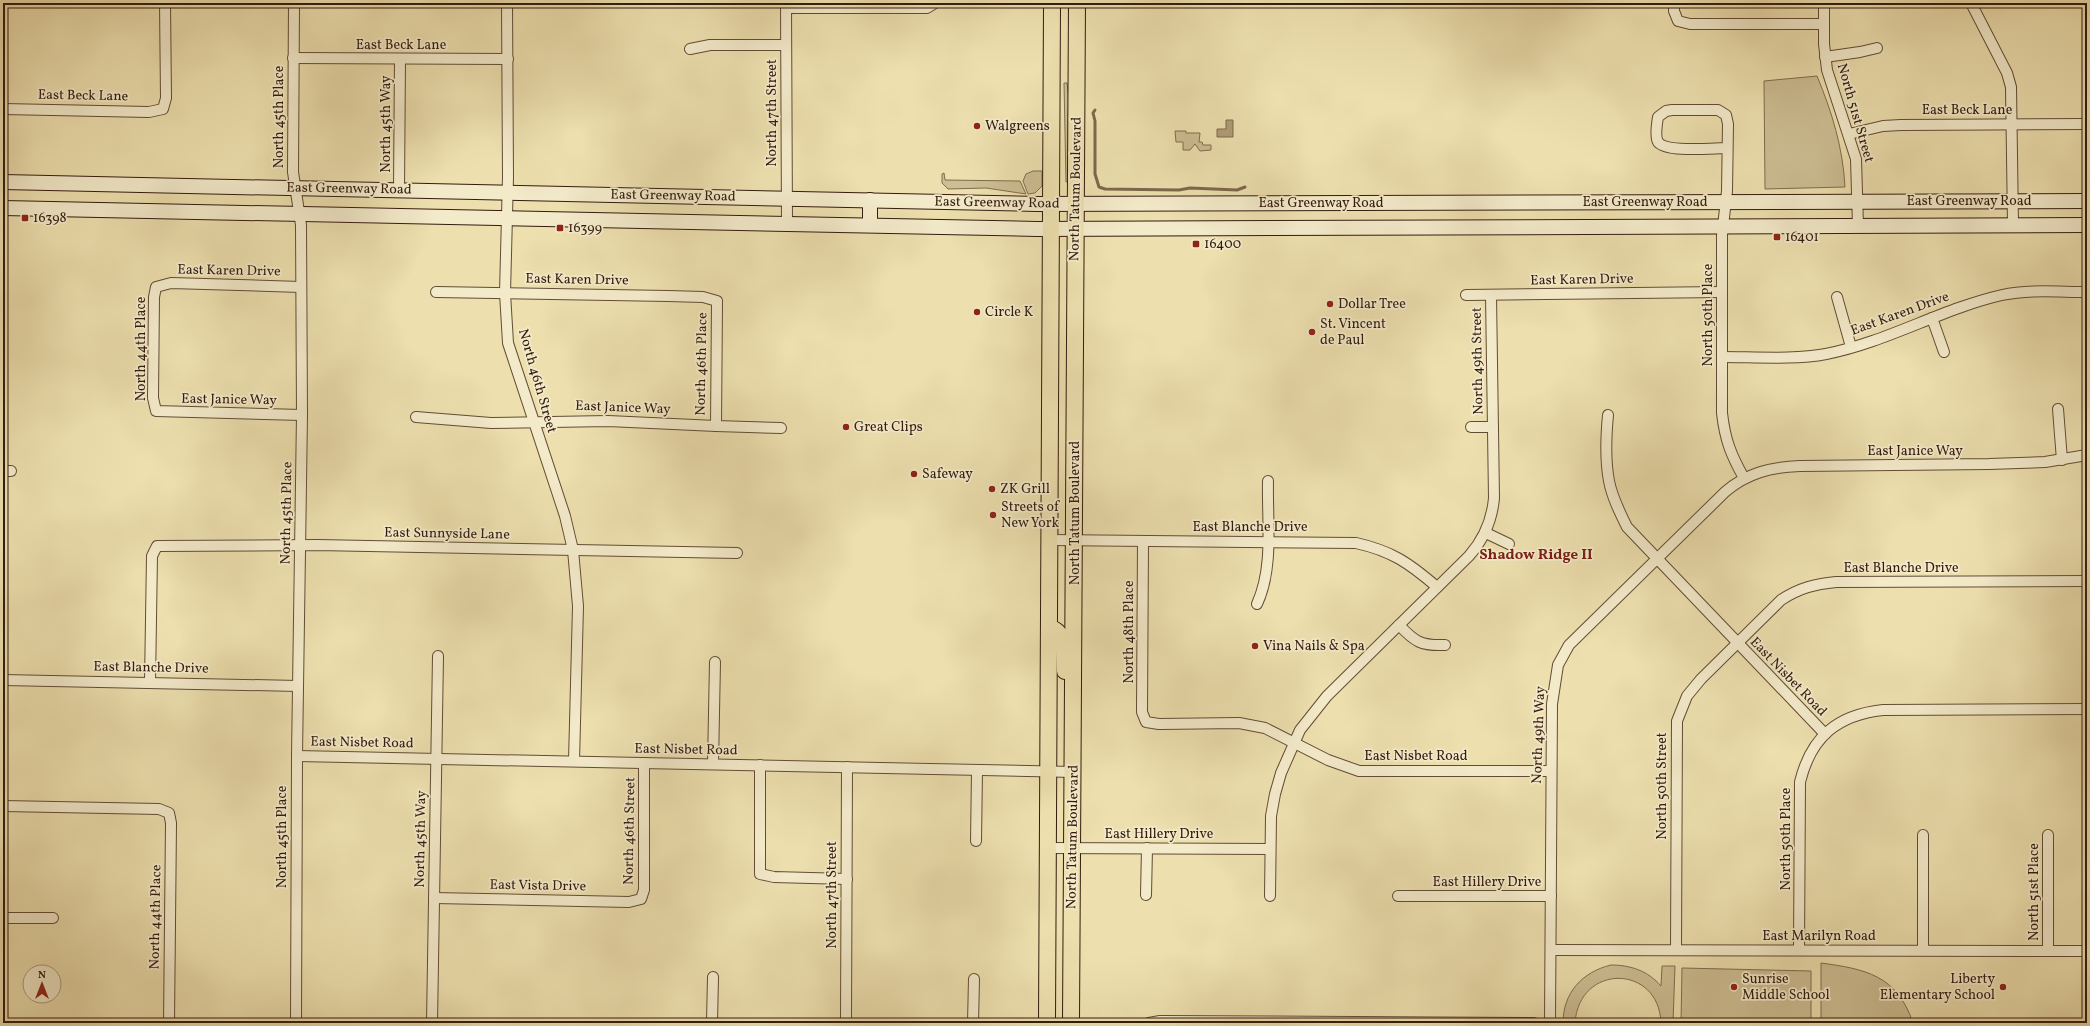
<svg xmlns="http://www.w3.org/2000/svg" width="2090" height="1026" viewBox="0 0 2090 1026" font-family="Vollkorn,serif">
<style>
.green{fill:#cdbe93;stroke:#806c50}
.water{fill:#ae9c77;stroke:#7d684d}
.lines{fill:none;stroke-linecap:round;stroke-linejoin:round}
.stream{stroke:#7d684d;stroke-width:3}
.minor-casing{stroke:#624c35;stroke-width:12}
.secondary-casing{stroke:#331b0d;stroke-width:16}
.primary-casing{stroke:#331b0d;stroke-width:18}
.minor{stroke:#f3eaca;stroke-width:10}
.secondary{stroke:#f3eaca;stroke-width:14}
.primary{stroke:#eddfae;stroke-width:16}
.poi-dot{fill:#8f2418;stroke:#f3eaca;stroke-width:1.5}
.labels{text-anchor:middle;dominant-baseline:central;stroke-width:3.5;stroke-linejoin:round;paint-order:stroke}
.street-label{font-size:14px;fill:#331b0d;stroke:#f3eaca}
.poi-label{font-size:14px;fill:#331b0d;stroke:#f3eaca;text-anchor:start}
.neighbourhood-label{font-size:15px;font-weight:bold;fill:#7a1f14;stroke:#f3eaca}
</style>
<rect width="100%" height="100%" fill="#eddfae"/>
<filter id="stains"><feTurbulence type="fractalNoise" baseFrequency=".005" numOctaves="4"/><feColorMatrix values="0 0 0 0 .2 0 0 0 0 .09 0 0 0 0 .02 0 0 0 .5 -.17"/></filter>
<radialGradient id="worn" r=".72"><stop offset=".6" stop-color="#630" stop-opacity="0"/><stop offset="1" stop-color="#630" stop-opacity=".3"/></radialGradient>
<!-- green -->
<g class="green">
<path d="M1817 76C1832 112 1843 148 1845 187L1765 189 1764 81Z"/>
<polygon points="1064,83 1067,83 1069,100 1068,182 1066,182"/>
<polygon points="1175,131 1186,131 1186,133 1200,133 1199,142 1202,142 1203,145 1211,145 1211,150 1200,151 1195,144 1190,150 1183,150 1183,142 1176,142"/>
<polygon points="1033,171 1042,171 1042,186 1035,193 1028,194 1023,181 1026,174"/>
<polygon points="944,173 945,180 1020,181 1026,194 986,188 948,189 942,183 942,174"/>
<path d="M1821 963C1865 969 1897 975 1913 1023H1821Z"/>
<path d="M1611 965C1631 965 1648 971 1661 986L1662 966H1675L1673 1023H1661C1659 964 1579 963 1575 1023H1563C1563 993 1582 972 1611 965Z"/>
<polygon points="1682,968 1811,971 1811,1023 1681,1023"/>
</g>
<!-- water -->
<polygon class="water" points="1226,120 1233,120 1233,137 1217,137 1217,129 1226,129"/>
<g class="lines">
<!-- stream -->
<polyline class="stream" points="1095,110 1093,113 1095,121 1095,174 1099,187 1105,189 1179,190 1190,188 1237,190 1245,187"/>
<defs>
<g id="minor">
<polyline points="294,3 293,172 301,225 302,415 297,756 296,1023"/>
<polyline points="507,3 508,177 505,293 508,343 565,516 573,550 578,606 574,761"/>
<polyline points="786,3 787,223"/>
<polyline points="1674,3 1674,11 1678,21 1690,24 1824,24"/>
<polyline points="1824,3 1824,44 1827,70 1856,159 1858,226"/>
<polyline points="1971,3 2007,73 2011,87 2013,225"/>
<polyline points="786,8 927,8 935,3"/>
<polyline points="690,49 710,45 786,45"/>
<polyline points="1825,57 1860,52 1877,48"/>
<polyline points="293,58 508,59"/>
<polyline points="3,109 149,112 163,109 166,98 165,3"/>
<polyline points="1849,134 1883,126 1901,125 2087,124"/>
<path d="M1727 148C1713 148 1666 153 1658 142 1655 137 1657 123 1658 117L1666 111 1672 110H1718L1726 115 1728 124 1727 191 1722 235V413C1725 440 1731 455 1744 478"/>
<polyline points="399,190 400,59"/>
<polyline points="301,287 171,283 156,287 154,297 153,398 156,411 302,415"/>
<polyline points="436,292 668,296 703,297 717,301 716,426"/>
<polyline points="1466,295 1722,292"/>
<polyline points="1837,297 1851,347"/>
<polyline points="1932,318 1944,352"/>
<path d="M1722 357C1754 357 1795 360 1826 354 1887 342 1941 309 2002 295 2029 289 2059 292 2087 292"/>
<polyline points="2058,409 2062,460"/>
<path d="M1608 415C1606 436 1605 460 1609 481 1612 497 1620 513 1627 527L1825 734"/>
<polyline points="416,417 491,423 608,421 716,426 781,428"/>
<polyline points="1471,427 1493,427"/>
<polyline points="3,471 11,471"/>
<polyline points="1486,533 1509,544"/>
<path d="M1050 540 1356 543C1392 551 1409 563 1437 587"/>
<polyline points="1143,541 1142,712 1146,722 1159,724 1239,723 1265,728 1328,760 1359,771 1551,771"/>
<path d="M1257 604C1274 567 1267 521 1268 481"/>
<path d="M1399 625C1415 642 1421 646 1445 645"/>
<polyline points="3,680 298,686"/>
<polyline points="150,682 152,556 157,546 317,545 737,553"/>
<polyline points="297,756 1074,772"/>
<polyline points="713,764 715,662"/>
<polyline points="760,765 760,874 774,877 847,879"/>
<polyline points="3,806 159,809 169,813 171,823 169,1023"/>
<polyline points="1923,835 1923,950"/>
<polyline points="2048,835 2048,949"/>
<polyline points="976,841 977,770"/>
<polyline points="1048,848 1270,849"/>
<polyline points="1146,895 1147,848"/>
<path d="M1270 896 1271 816 1275 794 1281 773 1300 730 1327 696 1469 556C1484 539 1492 521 1494 498L1491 295"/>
<polyline points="1398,896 1551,896"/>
<polyline points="434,898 629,902 641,899 644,890 644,763"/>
<polyline points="3,918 53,918"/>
<polyline points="1551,950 2087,951"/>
<path d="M1676 950 1677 721 1687 696 1701 679 1781 600C1799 588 1815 584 1836 582L2087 581"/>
<path d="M1799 950 1800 782C1811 737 1837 715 1883 710L2087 709"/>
<polyline points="432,1023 438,656"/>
<polyline points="712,1023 713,977"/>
<polyline points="846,1023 847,767"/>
<polyline points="973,1023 974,979"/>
<polyline points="1149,1023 1160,1021 1534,1023"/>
<path d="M1550 1023 1552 704 1558 665 1569 645 1725 492C1747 473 1771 467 1800 466L1989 464 2045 462 2087 455"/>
</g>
<g id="secondary">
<polyline points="3,182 1037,204 2087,201"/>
<polyline points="3,208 1037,229 2087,225"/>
<polyline points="870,225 870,200"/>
</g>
<g id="primary">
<path d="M1049 628C1067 631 1064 656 1065 671"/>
<polyline points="1047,1023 1052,3"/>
<polyline points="1071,1023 1077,3"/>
</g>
</defs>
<!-- minor casing -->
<use href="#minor" class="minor-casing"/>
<!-- secondary casing -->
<use href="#secondary" class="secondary-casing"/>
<!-- primary casing -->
<use href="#primary" class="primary-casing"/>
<!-- minor -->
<use href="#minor" class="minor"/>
<!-- secondary -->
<use href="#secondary" class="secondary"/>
<!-- primary -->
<use href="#primary" class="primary"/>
</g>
<!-- markers -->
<g class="poi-dot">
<circle cx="977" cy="126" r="4"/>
<rect x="21" y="214" width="8" height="8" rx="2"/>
<rect x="556" y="224" width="8" height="8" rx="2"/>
<rect x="1773" y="233" width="8" height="8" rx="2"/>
<rect x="1192" y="240" width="8" height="8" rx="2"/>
<circle cx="1330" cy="304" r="4"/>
<circle cx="977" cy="312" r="4"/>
<circle cx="1312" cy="332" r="4"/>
<circle cx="846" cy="427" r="4"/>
<circle cx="914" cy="474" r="4"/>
<circle cx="992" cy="489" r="4"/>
<circle cx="993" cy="515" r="4"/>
<circle cx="1255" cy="646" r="4"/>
<circle cx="1734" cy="987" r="4"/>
<circle cx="2003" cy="987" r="4"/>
</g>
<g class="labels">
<!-- street labels -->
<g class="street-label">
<text x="401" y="45">East Beck Lane</text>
<text transform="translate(83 96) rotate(1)">East Beck Lane</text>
<text x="1967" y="110">East Beck Lane</text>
<text transform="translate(772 113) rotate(-90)">North 47th Street</text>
<text transform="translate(1855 113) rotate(74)">North 51st Street</text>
<text transform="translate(279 117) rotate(-90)">North 45th Place</text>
<text transform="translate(386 124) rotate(-90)">North 45th Way</text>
<text transform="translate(349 189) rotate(1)">East Greenway Road</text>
<text transform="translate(1076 189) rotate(-89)">North Tatum Boulevard</text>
<text transform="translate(673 196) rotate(1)">East Greenway Road</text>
<text x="1969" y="201">East Greenway Road</text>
<text x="1645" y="202">East Greenway Road</text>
<text transform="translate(997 203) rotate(1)">East Greenway Road</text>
<text x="1321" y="203">East Greenway Road</text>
<text transform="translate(229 271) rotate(1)">East Karen Drive</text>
<text transform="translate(577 280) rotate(1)">East Karen Drive</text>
<text transform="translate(1582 280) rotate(-1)">East Karen Drive</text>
<text transform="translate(1900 314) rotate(-20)">East Karen Drive</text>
<text transform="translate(1708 315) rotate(-90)">North 50th Place</text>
<text transform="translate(141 349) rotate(-90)">North 44th Place</text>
<text transform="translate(1478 361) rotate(-91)">North 49th Street</text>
<text transform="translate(702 364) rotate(-89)">North 46th Place</text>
<text transform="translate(537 381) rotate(74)">North 46th Street</text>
<text transform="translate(229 400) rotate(1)">East Janice Way</text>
<text transform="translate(623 408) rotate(2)">East Janice Way</text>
<text x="1915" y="451">East Janice Way</text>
<text transform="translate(287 513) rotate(-89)">North 45th Place</text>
<text transform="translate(1075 513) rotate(-90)">North Tatum Boulevard</text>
<text x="1250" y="527">East Blanche Drive</text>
<text transform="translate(447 534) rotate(1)">East Sunnyside Lane</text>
<text x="1901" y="568">East Blanche Drive</text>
<text transform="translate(1129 632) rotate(-90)">North 48th Place</text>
<text transform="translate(151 668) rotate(1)">East Blanche Drive</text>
<text transform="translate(1788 677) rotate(46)">East Nisbet Road</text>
<text transform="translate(1539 735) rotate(-88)">North 49th Way</text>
<text transform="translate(362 743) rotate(1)">East Nisbet Road</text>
<text transform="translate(686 750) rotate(1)">East Nisbet Road</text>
<text x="1416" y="756">East Nisbet Road</text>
<text transform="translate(1662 786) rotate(-90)">North 50th Street</text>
<text transform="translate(630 831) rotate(-89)">North 46th Street</text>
<text x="1159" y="834">East Hillery Drive</text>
<text transform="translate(282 837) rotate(-90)">North 45th Place</text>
<text transform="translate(1073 837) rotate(-89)">North Tatum Boulevard</text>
<text transform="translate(421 839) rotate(-89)">North 45th Way</text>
<text transform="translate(1786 839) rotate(-90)">North 50th Place</text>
<text x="1487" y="882">East Hillery Drive</text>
<text transform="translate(538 886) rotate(1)">East Vista Drive</text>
<text transform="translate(2034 892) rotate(-90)">North 51st Place</text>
<text transform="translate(832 895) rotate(-90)">North 47th Street</text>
<text transform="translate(156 917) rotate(-89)">North 44th Place</text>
<text x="1819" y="936">East Marilyn Road</text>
</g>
<!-- poi labels -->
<g class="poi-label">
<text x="985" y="126">Walgreens</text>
<text x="33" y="218">16398</text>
<text x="568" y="228">16399</text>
<text x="1785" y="237">16401</text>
<text x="1204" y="244">16400</text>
<text x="1338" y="304">Dollar Tree</text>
<text x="985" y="312">Circle K</text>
<text x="1320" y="324">St. Vincent<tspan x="1320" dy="16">de Paul</tspan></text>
<text x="854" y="427">Great Clips</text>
<text x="922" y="474">Safeway</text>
<text x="1000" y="489">ZK Grill</text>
<text x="1001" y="507">Streets of<tspan x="1001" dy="16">New York</tspan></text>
<text x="1263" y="646">Vina Nails &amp; Spa</text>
<text x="1742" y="979">Sunrise<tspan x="1742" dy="16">Middle School</tspan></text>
<text x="1995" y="979" text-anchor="end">Liberty<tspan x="1995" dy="16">Elementary School</tspan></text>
</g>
<!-- neighbourhood labels -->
<g class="neighbourhood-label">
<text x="1536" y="555">Shadow Ridge II</text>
</g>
</g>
<!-- margin -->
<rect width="2090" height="1026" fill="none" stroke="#eddfae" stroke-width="16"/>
<rect x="4" y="4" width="2082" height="1018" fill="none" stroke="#331b0d" stroke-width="2"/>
<rect x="8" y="8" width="2074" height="1010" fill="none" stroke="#331b0d"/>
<!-- north arrow -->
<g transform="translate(42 984)"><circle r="19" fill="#f3eaca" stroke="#a6977e"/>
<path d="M0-3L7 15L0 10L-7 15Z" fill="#8f2418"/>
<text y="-6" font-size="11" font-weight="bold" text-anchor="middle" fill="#331b0d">N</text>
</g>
<rect width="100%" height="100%" filter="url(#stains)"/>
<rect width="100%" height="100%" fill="url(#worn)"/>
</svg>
